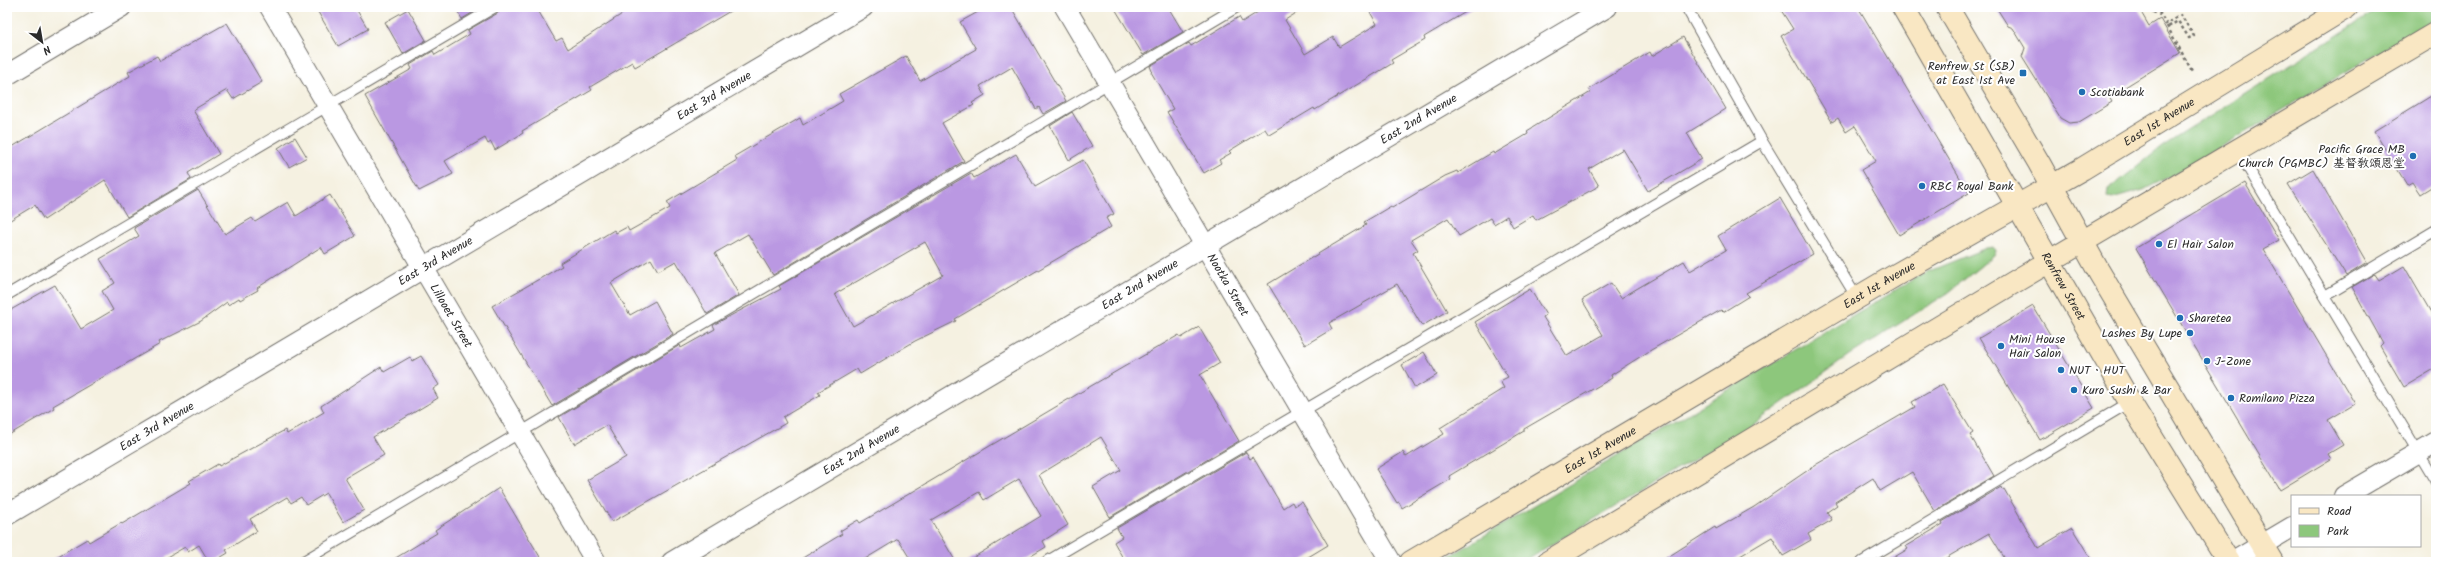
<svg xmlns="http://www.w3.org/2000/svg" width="2443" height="569" viewBox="0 0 2443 569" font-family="Kalam,'LXGW WenKai TC',sans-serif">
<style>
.green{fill:#8dc77c;stroke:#5c7954}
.building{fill:#ba98e2;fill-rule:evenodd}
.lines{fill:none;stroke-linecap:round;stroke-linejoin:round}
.lane-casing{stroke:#72706b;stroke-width:12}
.street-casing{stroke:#72706b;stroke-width:22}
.secondary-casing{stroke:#72706b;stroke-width:24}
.path{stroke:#72706b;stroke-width:2.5;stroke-dasharray:3 3;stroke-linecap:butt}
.lane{stroke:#fff;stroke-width:10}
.street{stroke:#fff;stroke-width:20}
.secondary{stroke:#f9e7c3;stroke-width:22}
.poi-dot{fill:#1f6fb2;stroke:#fff;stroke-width:1.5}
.labels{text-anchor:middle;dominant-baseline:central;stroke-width:4;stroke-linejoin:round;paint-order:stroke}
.poi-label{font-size:12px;fill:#2b2b2b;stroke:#fff;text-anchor:start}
.street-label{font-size:12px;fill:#2b2b2b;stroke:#fff}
</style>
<rect width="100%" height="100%" fill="#fff"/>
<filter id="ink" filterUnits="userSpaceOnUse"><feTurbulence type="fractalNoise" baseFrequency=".025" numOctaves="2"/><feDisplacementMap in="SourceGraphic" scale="8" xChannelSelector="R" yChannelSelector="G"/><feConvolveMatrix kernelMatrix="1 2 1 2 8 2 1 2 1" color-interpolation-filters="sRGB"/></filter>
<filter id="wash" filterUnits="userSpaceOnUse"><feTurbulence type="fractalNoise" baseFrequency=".012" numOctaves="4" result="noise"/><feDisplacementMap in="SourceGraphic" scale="16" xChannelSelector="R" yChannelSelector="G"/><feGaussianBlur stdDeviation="0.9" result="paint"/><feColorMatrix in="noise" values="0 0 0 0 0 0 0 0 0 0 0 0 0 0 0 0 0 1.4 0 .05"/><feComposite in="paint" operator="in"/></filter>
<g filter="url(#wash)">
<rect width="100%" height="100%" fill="#f5f1e1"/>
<!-- green -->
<g class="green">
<polygon points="2382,7 2436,7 2436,18 2181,171 2143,190 2112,199 2107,197 2108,190 2163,146"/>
<polygon points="1993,247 1996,250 1994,255 1948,293 1850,355 1751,426 1522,562 1440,562 1922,274 1986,248"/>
</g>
<g id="blocks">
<!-- building -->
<g class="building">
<polygon points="315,7 355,7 368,29 338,46"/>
<polygon points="455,7 482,7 462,19"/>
<polygon points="501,7 536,7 556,41 562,38 568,49 633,7 737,7 635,67 632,62 590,87 592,90 522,131 523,133 495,150 491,142 488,144 485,138 445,161 453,174 419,191 365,96 412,69 410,65 433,51 435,55 470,34 468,30 498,13"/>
<polygon points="987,7 1011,7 1066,101 1043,114 1039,107 1036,109 1012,67 980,86 985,95 972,103 974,105 942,123 964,161 773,275 748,234 715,253 739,295 707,314 676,261 658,271 651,259 611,283 630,315 655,301 673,334 552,406 492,306 562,266 560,263 614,230 616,233 627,227 629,231 670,208 667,202 737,160 735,156 800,118 803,125 843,101 839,94 906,56 920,81 976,49 960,22"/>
<polygon points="1114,7 1168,7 1183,32 1143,55"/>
<polygon points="1266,7 1306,7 1285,20 1305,54 1333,37 1339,47 1377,24 1367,7 1474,7 1424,37 1425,40 1391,60 1393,63 1315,110 1314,108 1269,135 1265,129 1229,151 1231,153 1219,160 1221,163 1204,173 1167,112 1173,109 1151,72 1152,71 1150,66 1189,43 1191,46 1239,17 1242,22"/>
<polygon points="1779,7 1858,7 1969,193 1899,235 1861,170 1876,161 1855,126 1846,132 1838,118 1832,122 1781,36 1793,29"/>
<polygon points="1996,7 2138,7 2149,26 2160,19 2180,53 2109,97 2112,102 2079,122 2069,123 2060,118 2022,57 2025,48 2013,28 2008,26"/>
<polygon points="408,9 426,40 403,54 385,22"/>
<polygon points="227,23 262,82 233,99 227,90 193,110 219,154 188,173 191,179 127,217 105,180 44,220 35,205 7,222 7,150 130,76 128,72 157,56 160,61"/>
<polygon points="1683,37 1726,109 1687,133 1702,159 1648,191 1623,149 1589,169 1599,186 1536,220 1533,215 1513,227 1507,216 1494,224 1490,218 1459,236 1448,218 1411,240 1418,250 1413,253 1447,311 1422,326 1397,284 1329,323 1332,329 1305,345 1268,284 1366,225 1364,222 1391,206 1392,208 1445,176 1457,171 1458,173 1493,152 1494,154 1528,134 1527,131 1591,92 1589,89 1650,52 1652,56"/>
<polygon points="2436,93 2436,184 2420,194 2412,182 2407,185 2374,131"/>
<polygon points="1072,112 1092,146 1069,160 1050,126"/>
<polygon points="295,137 307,157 289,167 278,148"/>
<path d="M1016 154 1035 187 1083 160 1114 214 1106 218 1111 227 955 319 956 321 915 341 860 374 857 369 818 392 820 395 783 417 786 423 612 522 587 480 626 457 607 425 574 444 559 417 680 345 681 348 715 329 713 325 781 289 779 286 971 173 974 178ZM925 242 943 275 853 326 835 294Z"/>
<polygon points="2313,169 2367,263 2346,276 2288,184"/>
<polygon points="2245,183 2279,240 2263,249 2355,404 2328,420 2343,445 2328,454 2331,459 2280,490 2136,248"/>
<polygon points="198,190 225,234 252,218 255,222 288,202 296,216 330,195 355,236 325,254 321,247 257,288 258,290 240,300 239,298 228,305 227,302 201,321 159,342 160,344 53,406 54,408 7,436 7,312 55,285 81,329 113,310 102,291 115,283 100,259 139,236 134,228"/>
<polygon points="1780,198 1813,254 1746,293 1749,296 1723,312 1721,310 1651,350 1611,375 1612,378 1524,429 1524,431 1449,476 1451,479 1402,508 1399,502 1397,503 1376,469 1403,452 1406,457 1444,434 1440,428 1504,388 1500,381 1508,377 1475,322 1530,289 1546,315 1543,317 1567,356 1603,335 1582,300 1611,283 1621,298 1684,261 1690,271 1726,250 1718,236"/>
<polygon points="2404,266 2436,321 2436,368 2404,387 2380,346 2383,343 2352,287 2374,274 2379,281"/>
<polygon points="2033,306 2094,408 2040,440 1979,338"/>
<polygon points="1199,327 1220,363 1200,375 1239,441 1110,517 1093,487 1121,470 1101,437 1039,475 1068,525 1043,541 1046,547 1021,562 966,562 1041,516 1019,479 984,500 979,492 931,520 956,562 912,562 898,539 860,562 796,562 842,534 840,531 858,520 860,523 1091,386 1179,335 1181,338"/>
<polygon points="1424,352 1437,375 1415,388 1402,365"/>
<polygon points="421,356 439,385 433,389 438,398 373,437 384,455 345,478 364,510 343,522 326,493 306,505 301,497 291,503 287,497 250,519 257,531 226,550 228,553 213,562 209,562 199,545 188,552 185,547 159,562 48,562 87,539 89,542 121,523 122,524 191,483 189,481 218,464 219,466 285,430 287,434 324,412 321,406 381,367 384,372 410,357 412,361"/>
<polygon points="1943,384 1973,433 1970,435 1994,476 1935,511 1912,472 1880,491 1873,478 1835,502 1837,505 1827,512 1832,520 1808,534 1811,540 1783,556 1772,537 1730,562 1660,562 1715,527 1716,529 1754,507 1817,464 1915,407 1912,402"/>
<polygon points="1246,452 1250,459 1253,457 1283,508 1292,502 1294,506 1302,502 1328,545 1300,562 1125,562 1114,542 1122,537 1117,528"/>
<polygon points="2001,487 2002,490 2004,489 2038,548 2072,528 2093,562 2007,562 1989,533 1939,562 1886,562 1908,549 1906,546 1943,524 1942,522"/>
<polygon points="499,488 543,562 389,562 437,533 435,530"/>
</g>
</g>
</g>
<g filter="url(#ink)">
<use href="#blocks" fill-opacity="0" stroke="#72706b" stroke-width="1"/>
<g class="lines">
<defs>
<g id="lane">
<polyline points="1686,7 1762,141 1857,298"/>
<polyline points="2238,151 2436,482"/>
<polyline points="7,295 495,7"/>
<polyline points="2325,296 2436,230"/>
<polyline points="302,562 1237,7"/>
<polyline points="1046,562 1762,141"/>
<polyline points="1862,562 2130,402"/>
</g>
<g id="street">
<path id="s1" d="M270 7 596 562"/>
<path id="s2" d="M1065 7 1391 562"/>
<polyline points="7,75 121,7"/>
<polyline points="2344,496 2436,442"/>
<path id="s3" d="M7 515 863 7"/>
<path id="s4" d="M672 562 1607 7"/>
<polyline points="2233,562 2292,527"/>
</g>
<g id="secondary">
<path id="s5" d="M1903 7 2130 402 2229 562"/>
<polyline points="1947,7 2039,163 2099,272 2272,562"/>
<path id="s6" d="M1411 562 1894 276 2082 169 2347 7"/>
<polyline points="1548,562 2021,278 2436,33"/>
</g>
</defs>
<!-- lane casing -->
<use href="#lane" class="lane-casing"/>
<!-- street casing -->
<use href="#street" class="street-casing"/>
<!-- secondary casing -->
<use href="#secondary" class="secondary-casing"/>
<!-- path -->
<g class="path">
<polyline points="2142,7 2160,15"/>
<polyline points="2156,7 2168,27 2178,21 2189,38 2194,36 2181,15 2166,24"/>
<polyline points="2167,26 2192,71"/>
</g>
<!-- lane -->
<use href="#lane" class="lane"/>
<!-- street -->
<use href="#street" class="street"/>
<!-- secondary -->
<use href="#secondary" class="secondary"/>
</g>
</g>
<!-- markers -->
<g class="poi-dot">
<rect x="2019" y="69" width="8" height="8" rx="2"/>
<circle cx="2082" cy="92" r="4"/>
<circle cx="2413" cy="156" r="4"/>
<circle cx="1922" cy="186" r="4"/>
<circle cx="2159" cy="244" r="4"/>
<circle cx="2180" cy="318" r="4"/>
<circle cx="2190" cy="333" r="4"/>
<circle cx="2001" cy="346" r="4"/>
<circle cx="2207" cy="361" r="4"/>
<circle cx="2061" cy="370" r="4"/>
<circle cx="2074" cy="390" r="4"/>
<circle cx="2231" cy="398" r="4"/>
</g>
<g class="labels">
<!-- poi labels -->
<g class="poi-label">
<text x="2015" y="66" text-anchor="end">Renfrew St (SB)<tspan x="2015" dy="14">at East 1st Ave</tspan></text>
<text x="2090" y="92">Scotiabank</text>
<text x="2405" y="149" text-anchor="end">Pacific Grace MB<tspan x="2405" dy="14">Church (PGMBC) 基督教頌恩堂</tspan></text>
<text x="1930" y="186">RBC Royal Bank</text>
<text x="2167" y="244">El Hair Salon</text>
<text x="2188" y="318">Sharetea</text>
<text x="2182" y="333" text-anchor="end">Lashes By Lupe</text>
<text x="2009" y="339">Mini House<tspan x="2009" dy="14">Hair Salon</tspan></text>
<text x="2215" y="361">J-Zone</text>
<text x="2069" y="370">NUT • HUT</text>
<text x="2082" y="390">Kuro Sushi &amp; Bar</text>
<text x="2239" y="398">Romilano Pizza</text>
</g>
<!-- street labels -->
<g class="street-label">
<text stroke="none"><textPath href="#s3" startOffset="822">East 3rd Avenue</textPath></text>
<text stroke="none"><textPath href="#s4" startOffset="868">East 2nd Avenue</textPath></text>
<text stroke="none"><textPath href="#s6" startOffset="868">East 1st Avenue</textPath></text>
<text stroke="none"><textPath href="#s3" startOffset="498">East 3rd Avenue</textPath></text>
<text stroke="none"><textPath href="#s4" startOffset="544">East 2nd Avenue</textPath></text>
<text stroke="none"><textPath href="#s2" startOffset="322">Nootka Street</textPath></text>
<text stroke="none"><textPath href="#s6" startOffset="544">East 1st Avenue</textPath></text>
<text stroke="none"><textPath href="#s5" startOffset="322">Renfrew Street</textPath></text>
<text stroke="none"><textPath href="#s1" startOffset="358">Lillooet Street</textPath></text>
<text stroke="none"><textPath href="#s3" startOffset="174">East 3rd Avenue</textPath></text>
<text stroke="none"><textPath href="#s4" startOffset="220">East 2nd Avenue</textPath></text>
<text stroke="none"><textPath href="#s6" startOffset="220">East 1st Avenue</textPath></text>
</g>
</g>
<!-- margin -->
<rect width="2443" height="569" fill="none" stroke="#fff" stroke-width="24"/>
<!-- legend -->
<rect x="2291" y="495" width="130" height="52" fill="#ffffff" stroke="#aaaaaa"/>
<rect x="2299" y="508" width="20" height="6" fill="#f9e7c3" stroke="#aaaaaa"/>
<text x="2327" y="515" font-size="12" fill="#2b2b2b">Road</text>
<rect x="2299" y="525" width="20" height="12" fill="#8dc77c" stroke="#aaaaaa"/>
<text x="2327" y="535" font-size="12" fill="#2b2b2b">Park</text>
<!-- north arrow -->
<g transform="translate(42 42) rotate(149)" stroke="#ffffff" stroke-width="3" paint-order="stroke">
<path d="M0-3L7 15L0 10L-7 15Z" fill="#2b2b2b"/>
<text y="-6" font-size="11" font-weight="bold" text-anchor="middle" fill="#2b2b2b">N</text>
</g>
</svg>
